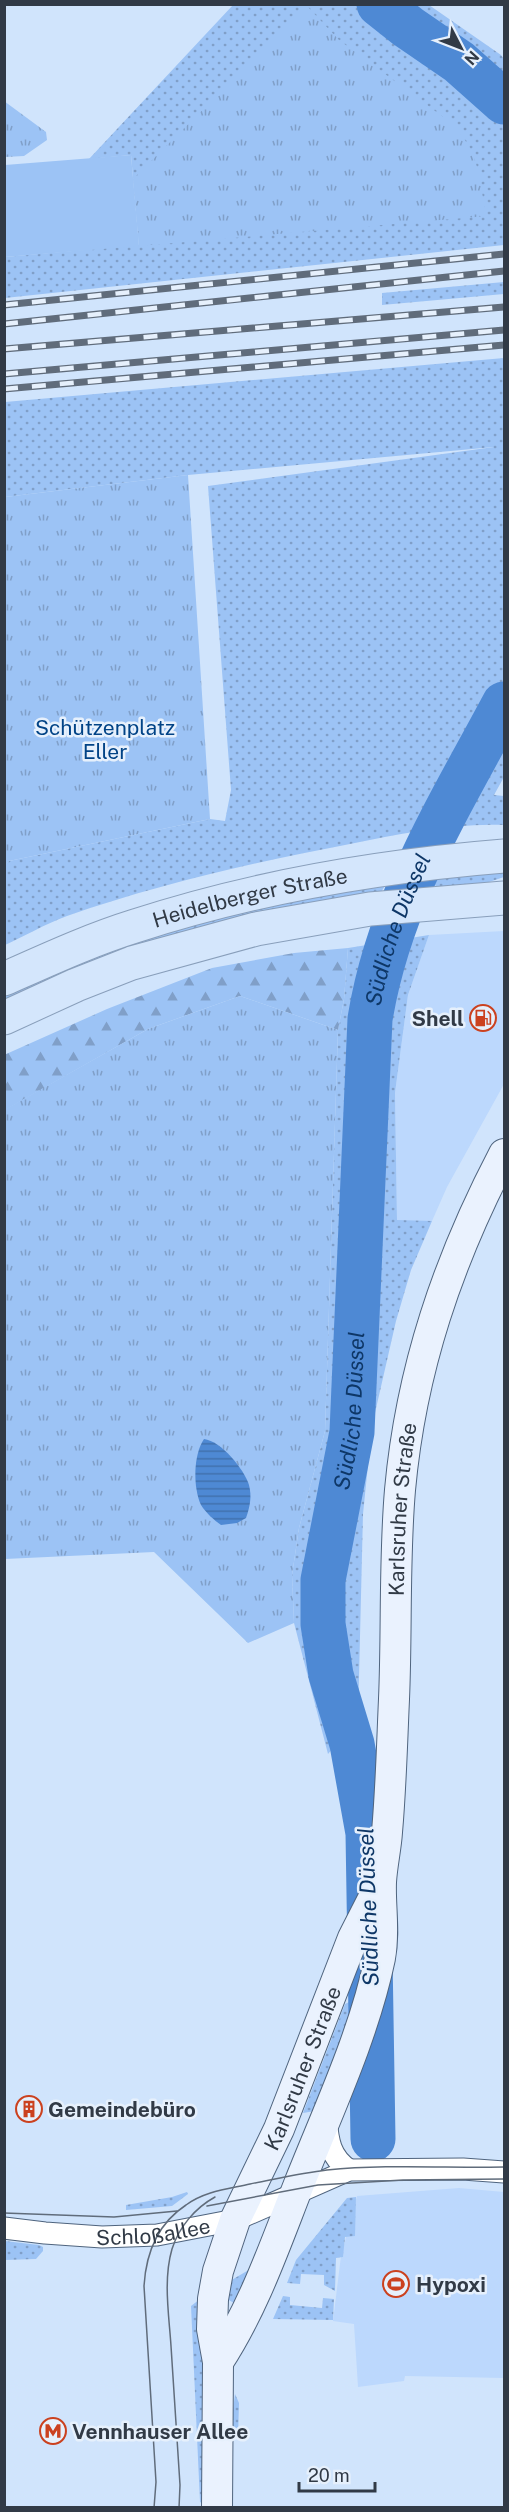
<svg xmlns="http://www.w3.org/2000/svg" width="509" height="2512" viewBox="0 0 509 2512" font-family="'Public Sans',sans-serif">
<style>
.built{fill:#bcd8fd}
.grass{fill:url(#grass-dots)}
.forest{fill:url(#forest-firs)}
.park{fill:url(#park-tufts)}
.garden{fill:#9cc3f5}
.water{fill:url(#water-rules)}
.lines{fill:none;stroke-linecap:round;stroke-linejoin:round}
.river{stroke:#4e89d4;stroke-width:45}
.minor-casing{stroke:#4f647e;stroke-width:23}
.secondary-casing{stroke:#4f647e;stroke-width:32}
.primary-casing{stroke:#899fbb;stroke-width:35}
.minor{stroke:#fff;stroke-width:21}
.secondary{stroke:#eaf2fe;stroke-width:30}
.primary{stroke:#d4e6fc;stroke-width:33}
.tram{stroke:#606c7b;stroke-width:1.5}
.rail-casing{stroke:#606c7b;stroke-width:7}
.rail{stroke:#e6f0fc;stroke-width:4.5;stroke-dasharray:14;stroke-linecap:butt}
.labels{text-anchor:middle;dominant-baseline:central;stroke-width:5;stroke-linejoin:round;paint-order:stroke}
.park-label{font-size:21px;fill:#014386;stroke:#e6f0fc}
.street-label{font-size:21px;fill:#313a46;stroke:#e6f0fc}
.poi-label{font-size:21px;font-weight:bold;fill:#313a46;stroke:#e6f0fc;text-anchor:start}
.water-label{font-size:22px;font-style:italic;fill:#0e3767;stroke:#e6f0fc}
</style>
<defs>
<pattern id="grass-dots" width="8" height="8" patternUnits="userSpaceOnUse" patternTransform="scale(1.5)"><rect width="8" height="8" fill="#9cc3f5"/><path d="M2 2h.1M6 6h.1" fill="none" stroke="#809fc8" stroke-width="1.8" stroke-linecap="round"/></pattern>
<pattern id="forest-firs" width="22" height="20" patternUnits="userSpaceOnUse" patternTransform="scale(1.5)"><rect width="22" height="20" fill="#9cc3f5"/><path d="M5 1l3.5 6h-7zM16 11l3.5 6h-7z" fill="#809fc8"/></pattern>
<pattern id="park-tufts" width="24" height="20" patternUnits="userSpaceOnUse" patternTransform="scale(1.5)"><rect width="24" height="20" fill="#9cc3f5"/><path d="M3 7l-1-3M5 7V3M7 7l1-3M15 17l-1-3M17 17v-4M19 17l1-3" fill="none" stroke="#809fc8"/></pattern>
<pattern id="water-rules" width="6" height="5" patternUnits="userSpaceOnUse" patternTransform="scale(1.5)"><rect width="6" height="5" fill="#4e89d4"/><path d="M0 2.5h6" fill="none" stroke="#4171ae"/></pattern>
</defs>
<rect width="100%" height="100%" fill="#d0e4fc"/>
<!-- built -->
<g class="built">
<polygon points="504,931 504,1084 447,1187 432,1221 397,1221 395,1093 408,995 429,935"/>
<polygon points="459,2188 504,2192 504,2378 405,2376 404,2381 358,2387 354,2324 333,2321 341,2256 357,2196"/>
</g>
<!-- grass -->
<g class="grass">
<polygon points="233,5 429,5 501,55 504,59 504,245 5,298 5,257 139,245 131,155 89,159"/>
<polygon points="504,282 504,294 382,305 382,293"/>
<path d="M504 358V777L494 795 504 796V825C453 823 400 834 350 844 255 862 159 884 67 916 45 924 25 936 5 945L4 865 9 861 210 819 225 821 231 790 208 486 494 447 188 475 5 497V402Z"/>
<polygon points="504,867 504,877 477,886 436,888 435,884 438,878"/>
<polygon points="386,884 380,894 5,1004 5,991 77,960 220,914"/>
<polygon points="429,935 408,995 395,1093 397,1220 432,1221 411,1270 396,1321 372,1426 363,1514 358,1719 328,1754 294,1623 292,1575 299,1528 325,1431 338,1030 344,999 348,948"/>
<polygon points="349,2002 352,2011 315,2111 303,2113 345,2004"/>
<polygon points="187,2192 188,2194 172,2206 126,2210 126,2205 172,2197"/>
<polygon points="356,2197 355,2236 345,2237 343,2257 336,2258 335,2291 324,2285 324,2275 301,2274 300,2284 287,2283 296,2260 347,2198"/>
<polygon points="5,2241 39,2245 43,2247 43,2251 36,2259 5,2260"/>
<polygon points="252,2268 234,2303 227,2299 230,2281"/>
<polygon points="204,2296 205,2505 200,2502 191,2306"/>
<polygon points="283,2296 290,2297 290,2305 322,2308 323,2298 334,2299 333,2320 273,2319"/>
<polygon points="235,2394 239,2403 238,2437 230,2435"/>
</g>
<!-- forest -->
<polygon class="forest" points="348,948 344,999 338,1030 240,996 148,1029 5,1110 4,1055 107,1009 212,968 294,953"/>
<!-- park -->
<g class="park">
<path d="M307 6 339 40 450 122C482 154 477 176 487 216L139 246 133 179Z"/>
<polygon points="4,101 46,132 47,140 24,156 5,157"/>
<polygon points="188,475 210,819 9,861 5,865 5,497"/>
<polygon points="240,996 338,1030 325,1431 299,1528 292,1575 294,1623 248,1643 154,1552 5,1559 4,1110 148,1029"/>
</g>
<!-- garden -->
<polygon class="garden" points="131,155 139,246 5,257 5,165"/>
<!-- water -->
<path class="water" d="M204 1439C221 1441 244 1469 249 1485 252 1497 250 1506 246 1518L237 1523 221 1525C214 1520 206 1513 201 1505 193 1488 193 1455 204 1439Z"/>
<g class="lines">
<!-- river -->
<g class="river">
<polyline points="379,4 408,27 459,62 504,102"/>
<path id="s1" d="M373 2139 368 1833 352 1744 331 1675 323 1624V1580L352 1432 370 1019C389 902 449 807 504 704"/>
</g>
<defs>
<g id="minor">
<path d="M326 2119C328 2141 330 2157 349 2170"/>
<path id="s2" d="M4 2228 45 2233 102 2237 157 2235 235 2220 349 2170 463 2169 504 2172"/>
</g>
<g id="secondary">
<path id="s3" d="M218 2362C254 2307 275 2245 299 2184 328 2111 364 2035 380 1958 385 1932 380 1907 381 1882 382 1865 386 1848 387 1832 391 1787 392 1743 394 1699 397 1629 394 1560 400 1490 411 1369 448 1261 504 1154"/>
<path id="s4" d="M217 2508 218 2362 212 2329 213 2299 218 2271 235 2220 279 2129 353 1938 380 1885"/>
</g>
<g id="primary">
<path id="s5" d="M4 979C47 960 90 940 135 926 255 887 379 866 504 856"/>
<polyline points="4,1018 76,985 132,963 256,929 370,909 504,898"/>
</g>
</defs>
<!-- minor casing -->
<use href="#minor" class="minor-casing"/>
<!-- secondary casing -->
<use href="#secondary" class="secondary-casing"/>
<!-- primary casing -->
<use href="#primary" class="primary-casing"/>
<!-- minor -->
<use href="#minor" class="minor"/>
<!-- secondary -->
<use href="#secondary" class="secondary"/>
<!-- primary -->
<use href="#primary" class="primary"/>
<!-- tram -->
<g class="tram">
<polyline points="207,2206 318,2185 403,2180 504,2179"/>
<polyline points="4,2213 114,2217 177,2211"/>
<path d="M154 2508 156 2482 144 2286C146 2253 157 2224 186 2205 205 2191 228 2189 250 2184 276 2179 301 2173 327 2170 385 2164 446 2168 504 2167"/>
<path d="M179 2508 180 2485C177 2439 174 2392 171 2346 169 2315 163 2280 172 2249 179 2227 195 2208 215 2197"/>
</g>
<defs>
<g id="rail">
<polyline points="4,305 504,254"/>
<polyline points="4,324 504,271"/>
<polyline points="4,349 504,307"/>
<polyline points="4,374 504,330"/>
<polyline points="4,389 504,345"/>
</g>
</defs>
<!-- rail casing -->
<use href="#rail" class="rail-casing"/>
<!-- rail -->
<use href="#rail" class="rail"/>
</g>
<!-- icons -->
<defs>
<symbol id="fuel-ring" viewBox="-11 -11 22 22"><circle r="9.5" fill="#e6f0fc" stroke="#cb411f" stroke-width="1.5"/><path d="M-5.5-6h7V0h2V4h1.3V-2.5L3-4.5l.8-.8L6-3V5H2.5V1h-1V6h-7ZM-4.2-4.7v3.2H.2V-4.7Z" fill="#cb411f"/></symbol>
<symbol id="building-ring" viewBox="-11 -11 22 22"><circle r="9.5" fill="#e6f0fc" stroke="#cb411f" stroke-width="1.5"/><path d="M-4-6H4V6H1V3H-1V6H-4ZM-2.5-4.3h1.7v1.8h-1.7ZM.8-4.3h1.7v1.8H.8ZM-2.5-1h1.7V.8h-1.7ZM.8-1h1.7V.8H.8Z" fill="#cb411f"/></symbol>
<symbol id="stadium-ring" viewBox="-11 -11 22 22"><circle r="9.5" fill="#e6f0fc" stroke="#cb411f" stroke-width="1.5"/><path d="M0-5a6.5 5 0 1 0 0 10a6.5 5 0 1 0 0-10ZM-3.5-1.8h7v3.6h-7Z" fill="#cb411f"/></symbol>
<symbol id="metro-ring" viewBox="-11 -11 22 22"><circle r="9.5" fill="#e6f0fc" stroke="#cb411f" stroke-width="1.5"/><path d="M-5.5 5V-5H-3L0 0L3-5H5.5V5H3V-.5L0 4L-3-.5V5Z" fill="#cb411f"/></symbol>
</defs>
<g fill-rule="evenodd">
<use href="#fuel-ring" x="468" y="1003" width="30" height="30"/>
<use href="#building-ring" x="14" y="2094" width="30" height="30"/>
<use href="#stadium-ring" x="381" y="2269" width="30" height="30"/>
<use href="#metro-ring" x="38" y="2416" width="30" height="30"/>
</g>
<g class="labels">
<!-- park labels -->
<g class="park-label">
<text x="105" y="727">Schützenplatz<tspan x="105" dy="24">Eller</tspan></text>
</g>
<!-- street labels -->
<g class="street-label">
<text stroke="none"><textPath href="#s5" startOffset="260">Heidelberger Straße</textPath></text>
<text stroke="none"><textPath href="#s3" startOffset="886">Karlsruher Straße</textPath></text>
<text stroke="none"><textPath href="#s4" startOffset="458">Karlsruher Straße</textPath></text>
<text stroke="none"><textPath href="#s2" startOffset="150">Schloßallee</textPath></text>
</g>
<!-- poi labels -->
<g class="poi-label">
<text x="464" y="1018" text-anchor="end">Shell</text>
<text x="48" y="2109">Gemeindebüro</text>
<text x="416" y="2284">Hypoxi</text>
<text x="72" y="2431">Vennhauser Allee</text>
</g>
<!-- water labels -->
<g class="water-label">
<text stroke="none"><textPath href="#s1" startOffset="1222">Südliche Düssel</textPath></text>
<text stroke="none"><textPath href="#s1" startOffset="736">Südliche Düssel</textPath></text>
<text transform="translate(368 1907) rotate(-92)">Südliche Düssel</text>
</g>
</g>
<!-- border -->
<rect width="509" height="2512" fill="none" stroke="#313a46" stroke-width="12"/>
<!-- north arrow -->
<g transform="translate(461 48) rotate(132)" stroke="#e6f0fc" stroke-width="4.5" paint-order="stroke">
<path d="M0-4.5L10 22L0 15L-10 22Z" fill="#313a46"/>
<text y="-9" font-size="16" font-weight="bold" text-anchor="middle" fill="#313a46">N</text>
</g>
<!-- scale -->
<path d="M299 2482v9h76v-9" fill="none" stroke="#313a46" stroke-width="3"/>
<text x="308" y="2482" font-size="18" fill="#313a46" stroke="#e6f0fc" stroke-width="4.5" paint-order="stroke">20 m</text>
</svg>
